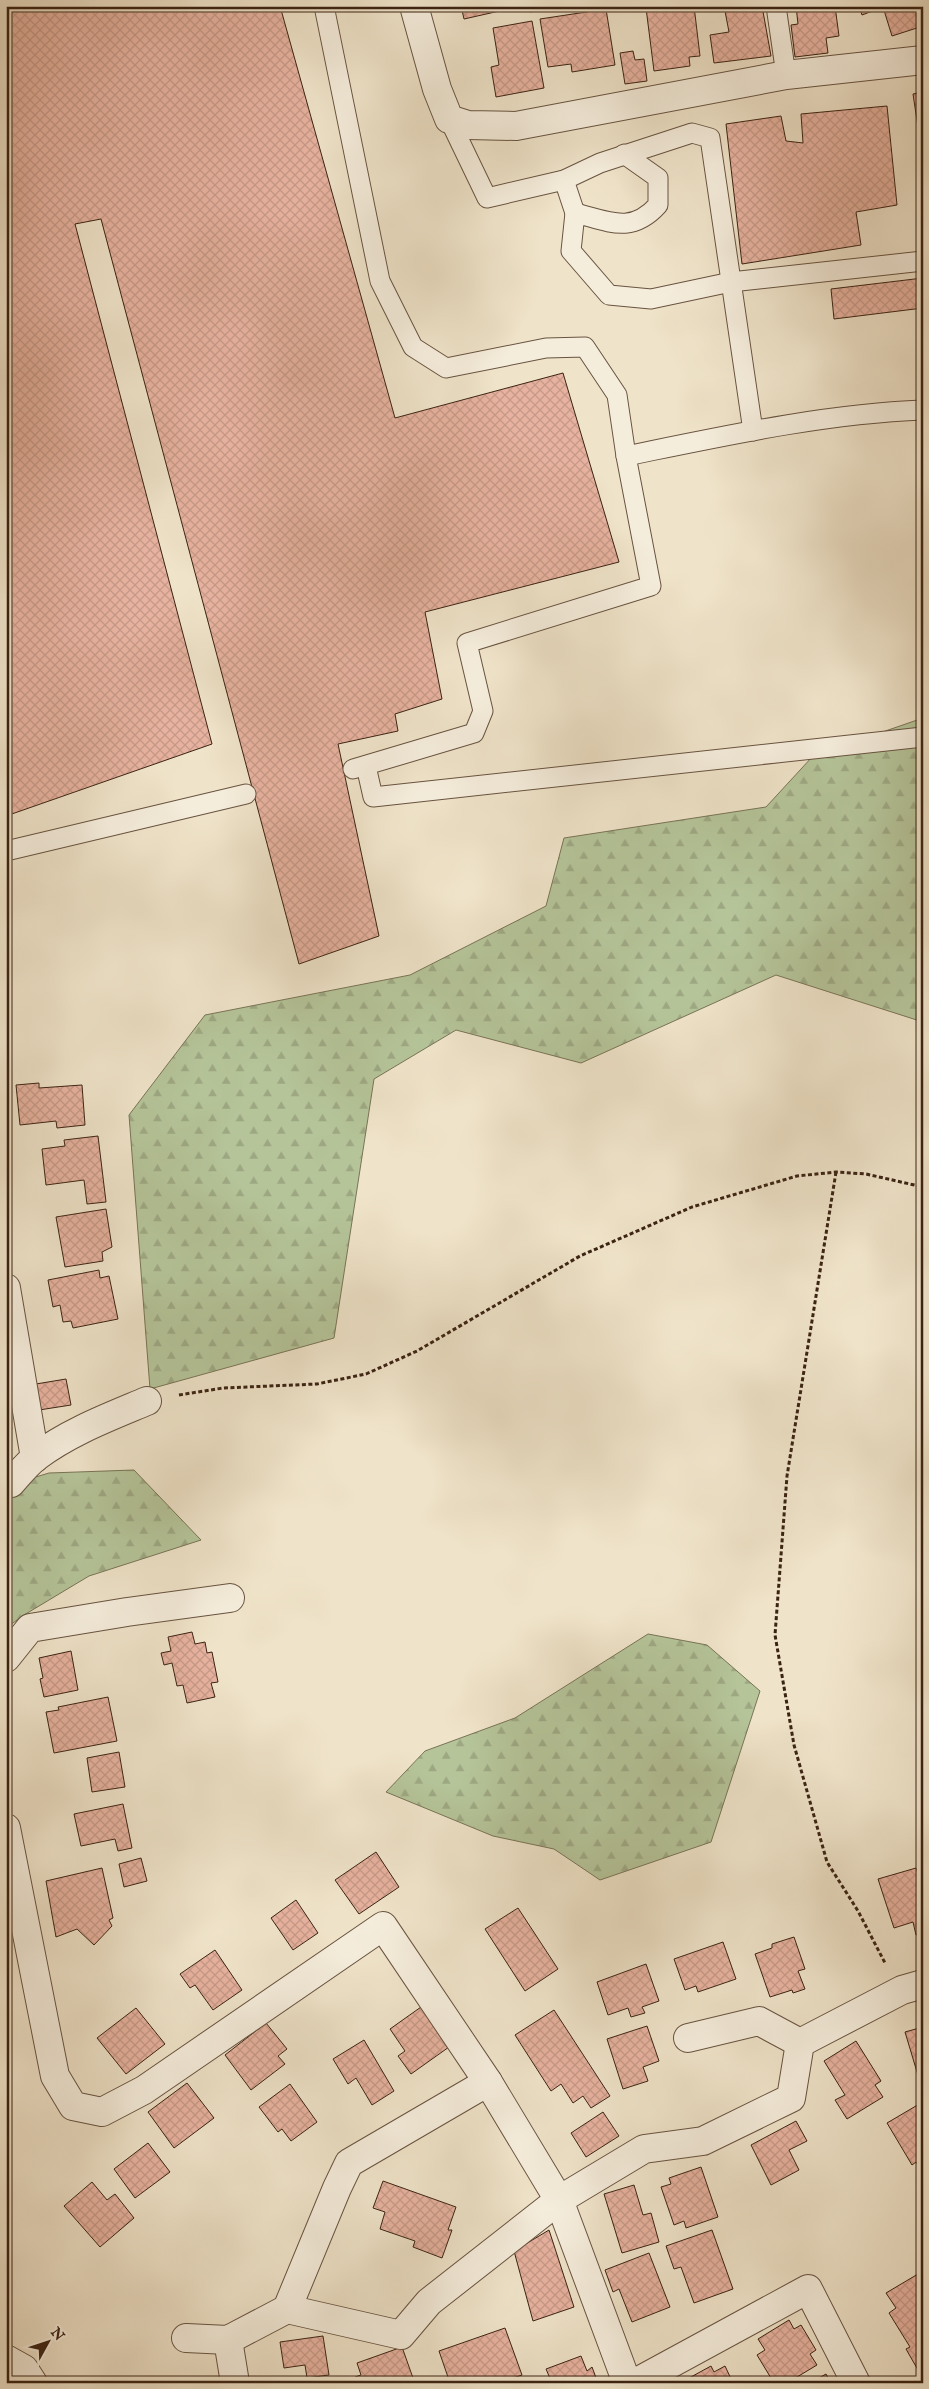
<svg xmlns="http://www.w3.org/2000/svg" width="929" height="2389" viewBox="0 0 929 2389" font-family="'IM FELL English',serif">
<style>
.forest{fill:url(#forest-firs);stroke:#787456}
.building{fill:url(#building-cross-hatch);stroke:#3b2313}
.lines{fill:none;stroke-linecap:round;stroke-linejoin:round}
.service-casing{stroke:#685340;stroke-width:21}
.minor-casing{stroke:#685340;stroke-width:30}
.path{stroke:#3b2313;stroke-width:3;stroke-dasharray:4 2.5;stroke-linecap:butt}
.service{stroke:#f5eddc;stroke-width:19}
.minor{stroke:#f5eddc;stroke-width:28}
</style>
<defs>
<pattern id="forest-firs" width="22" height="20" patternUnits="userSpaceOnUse" patternTransform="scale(1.25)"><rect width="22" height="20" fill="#b5c499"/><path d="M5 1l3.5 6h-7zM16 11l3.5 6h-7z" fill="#9da883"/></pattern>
<pattern id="building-cross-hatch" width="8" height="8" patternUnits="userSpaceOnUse" patternTransform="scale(1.25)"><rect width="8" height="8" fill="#e7b29f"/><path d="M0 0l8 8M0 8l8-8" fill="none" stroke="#c79988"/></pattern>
</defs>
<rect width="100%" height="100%" fill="#efe3c9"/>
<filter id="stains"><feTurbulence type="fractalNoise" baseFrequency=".004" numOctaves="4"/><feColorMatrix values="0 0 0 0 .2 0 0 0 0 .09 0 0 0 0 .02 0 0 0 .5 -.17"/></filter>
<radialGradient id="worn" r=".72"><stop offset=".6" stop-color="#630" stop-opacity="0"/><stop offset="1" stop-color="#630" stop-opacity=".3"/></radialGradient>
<!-- forest -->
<g class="forest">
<polygon points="923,718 923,1022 776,975 581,1063 456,1030 374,1079 334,1338 150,1389 129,1115 205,1015 410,975 546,906 564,838 766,807 813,756"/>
<polygon points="134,1470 201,1540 89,1576 24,1615 6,1628 6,1486 49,1473"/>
<polygon points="648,1634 707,1645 760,1691 711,1842 600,1880 554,1849 493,1836 386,1792 425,1751 515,1718"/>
</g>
<!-- building -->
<g class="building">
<polygon points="6,6 280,6 395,418 563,373 619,562 425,612 442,699 395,714 398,731 338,744 379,936 299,964 101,219 75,224 212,744 6,816"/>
<polygon points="461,6 503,6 504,10 464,19"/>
<polygon points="529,6 567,6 530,12"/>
<polygon points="661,6 694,6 700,56 689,57 690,66 654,71 646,8"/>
<polygon points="724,6 762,6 771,56 714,63 710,35 729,32"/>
<polygon points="796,6 835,6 839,36 826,38 828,53 795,57 791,25 798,24"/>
<polygon points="859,6 921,6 923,26 892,36 883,7 862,15"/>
<polygon points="606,9 615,65 572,72 571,64 548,67 540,19"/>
<polygon points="532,21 544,88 496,97 491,67 499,65 493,28"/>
<polygon points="633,51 635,60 644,59 647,81 625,84 620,53"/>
<polygon points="923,92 923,161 913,94"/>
<polygon points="887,106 897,205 856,212 861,245 742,264 726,124 781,116 786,141 803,143 801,114"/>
<polygon points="923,278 923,308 834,319 831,289"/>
<polygon points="39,1083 39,1088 82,1085 85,1125 57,1128 56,1121 20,1125 16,1085"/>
<polygon points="98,1136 106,1202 87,1204 84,1180 46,1185 42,1149 65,1146 64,1140"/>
<polygon points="106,1209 112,1247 102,1252 103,1261 65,1267 56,1217"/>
<polygon points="99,1270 100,1278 109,1276 118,1319 73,1328 71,1321 63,1322 60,1305 53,1307 48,1280"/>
<polygon points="66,1379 71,1405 39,1410 36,1384"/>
<polygon points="6,1405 12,1429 6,1430"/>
<polygon points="192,1632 195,1644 205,1642 207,1653 212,1652 218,1682 211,1683 215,1697 187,1703 183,1685 177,1686 172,1663 164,1665 161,1653 171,1651 168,1637"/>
<polygon points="71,1651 78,1690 44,1697 40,1679 43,1678 39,1658"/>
<polygon points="108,1697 117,1741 54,1753 46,1712 59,1710 58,1707"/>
<polygon points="119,1752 125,1787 92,1792 87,1758"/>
<polygon points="123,1804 132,1848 118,1851 115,1839 81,1846 74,1814"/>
<polygon points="376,1852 399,1887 359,1914 335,1880"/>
<polygon points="141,1858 147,1881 124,1887 119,1864"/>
<polygon points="102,1868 113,1918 109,1920 112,1926 94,1945 77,1929 56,1937 46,1881"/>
<polygon points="916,1868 923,1889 923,1932 916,1935 913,1922 894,1928 878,1879"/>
<polygon points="296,1900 318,1933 293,1950 271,1918"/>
<polygon points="518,1908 558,1969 525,1991 485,1929"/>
<polygon points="794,1937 805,1969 798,1971 805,1989 793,1993 792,1990 770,1997 755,1954 772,1948 772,1944"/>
<polygon points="723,1942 736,1979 698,1992 696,1986 685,1990 674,1959"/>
<polygon points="215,1950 242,1990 213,2010 195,1985 190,1988 180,1974"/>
<polygon points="646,1964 659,2001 642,2007 645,2013 631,2017 628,2008 608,2015 597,1982"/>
<polygon points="421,2007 449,2047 411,2074 398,2056 405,2051 390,2029"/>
<polygon points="136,2008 165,2044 126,2074 97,2038"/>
<polygon points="554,2010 610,2096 591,2108 583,2096 573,2103 561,2084 551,2091 515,2035"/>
<polygon points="266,2023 287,2049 278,2056 285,2064 251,2090 225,2055"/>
<polygon points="647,2026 659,2061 643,2067 648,2081 623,2089 607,2039"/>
<polygon points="923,2027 923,2092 905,2032"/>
<polygon points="364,2040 394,2091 372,2105 356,2078 348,2084 333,2059"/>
<polygon points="856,2041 881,2081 875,2085 883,2097 847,2119 835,2100 845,2095 824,2061"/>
<polygon points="187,2083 214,2118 174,2148 148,2112"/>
<polygon points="290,2084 317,2122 291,2141 282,2129 278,2132 259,2107"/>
<polygon points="921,2103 923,2106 923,2173 916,2162 912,2165 887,2123"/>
<polygon points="603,2112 619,2136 586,2157 571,2133"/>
<polygon points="796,2121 807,2141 789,2150 799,2170 771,2185 751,2145"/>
<polygon points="148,2143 170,2172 135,2198 114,2169"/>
<polygon points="701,2167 718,2217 686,2228 684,2221 674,2225 661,2187 671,2184 669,2178"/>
<polygon points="383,2181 456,2207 448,2230 452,2230 442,2258 413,2247 415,2241 380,2229 385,2212 373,2208"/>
<polygon points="92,2182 107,2200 115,2194 134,2218 100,2247 64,2206"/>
<polygon points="634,2185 643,2215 651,2213 659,2242 622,2253 604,2194"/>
<polygon points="549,2230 574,2307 533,2321 514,2251"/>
<polygon points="712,2230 733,2289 694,2303 681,2267 674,2269 666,2246"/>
<polygon points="649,2253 670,2307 632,2322 619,2289 613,2292 605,2270"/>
<polygon points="918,2274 923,2283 923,2367 918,2370 906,2349 910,2347 889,2313 896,2308 886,2293"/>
<polygon points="789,2320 794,2329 801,2325 816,2350 810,2354 817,2365 787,2383 774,2383 757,2355 765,2350 758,2339"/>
<polygon points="505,2328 522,2375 498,2383 450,2383 439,2351"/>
<polygon points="323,2336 329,2375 307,2378 305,2365 284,2368 280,2342"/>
<polygon points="402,2347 413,2378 407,2380 407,2383 357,2383 355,2377 361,2375 357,2363"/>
<polygon points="581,2356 587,2371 592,2367 598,2383 552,2383 546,2369"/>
<polygon points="711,2366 714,2372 725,2366 733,2383 680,2383"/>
<polygon points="826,2374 831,2383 810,2383"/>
</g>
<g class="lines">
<defs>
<g id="service">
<polyline points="324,6 380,281 413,347 446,368 546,348 585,347 617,395 626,456 651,586 467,643 483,711 474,733 353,769"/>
<polyline points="776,6 786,75"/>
<polyline points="449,119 487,198 564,180 600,163 692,133 710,138 753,431"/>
<path d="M624 154 658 178V205C631 235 608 221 575 213L571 251 609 295 651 299 731 282 923 261"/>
<polyline points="564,180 575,213"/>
<path d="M626 456C724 436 823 414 923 410"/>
<polyline points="366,766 373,797 923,737"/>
<polyline points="6,851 246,794"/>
</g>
<g id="minor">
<polyline points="414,6 437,89 449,119 468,125 516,126 786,75 923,60"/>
<polyline points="6,1288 35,1458"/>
<path d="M6 1482 11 1483C19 1474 27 1464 36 1457 69 1432 109 1417 147 1401"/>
<polyline points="6,1658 30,1628 127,1612 230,1598"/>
<polyline points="6,1828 55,2076 73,2106 102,2112 144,2090 383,1926 488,2082 559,2200 429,2302 401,2335 287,2309"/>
<polyline points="688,2038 759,2021 800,2043"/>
<polyline points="186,2338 228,2340 287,2309 337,2188 349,2163 488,2082"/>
<polyline points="228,2340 235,2383"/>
<polyline points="6,2359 24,2369 33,2383"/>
<polyline points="627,2383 559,2200 644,2149 703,2141 791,2098 800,2043 902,1990 923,1984"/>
<polyline points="635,2383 808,2289 856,2383"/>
</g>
</defs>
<!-- service casing -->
<use href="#service" class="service-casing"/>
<!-- minor casing -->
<use href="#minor" class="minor-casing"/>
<!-- path -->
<g class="path">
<polyline points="836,1172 787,1476 775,1635 794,1745 827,1862 858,1911 885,1963"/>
<polyline points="179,1395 223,1388 317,1384 366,1374 417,1351 580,1256 692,1207 797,1176 836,1172 866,1174 923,1187"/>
</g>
<!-- service -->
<use href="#service" class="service"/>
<!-- minor -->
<use href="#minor" class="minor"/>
</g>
<!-- margin -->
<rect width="929" height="2389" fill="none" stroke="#efe3c9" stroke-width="25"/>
<rect x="8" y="8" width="914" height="2374" fill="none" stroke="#3b2313" stroke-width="2.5"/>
<rect x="12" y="12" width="904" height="2364" fill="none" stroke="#3b2313"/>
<!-- north arrow -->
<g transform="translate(48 2342) rotate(50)" stroke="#f5eddc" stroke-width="4" paint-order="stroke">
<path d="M0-4L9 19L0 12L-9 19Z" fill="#3b2313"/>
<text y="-8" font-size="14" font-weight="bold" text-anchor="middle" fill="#3b2313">N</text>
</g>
<rect width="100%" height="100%" filter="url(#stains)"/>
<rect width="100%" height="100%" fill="url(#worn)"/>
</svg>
